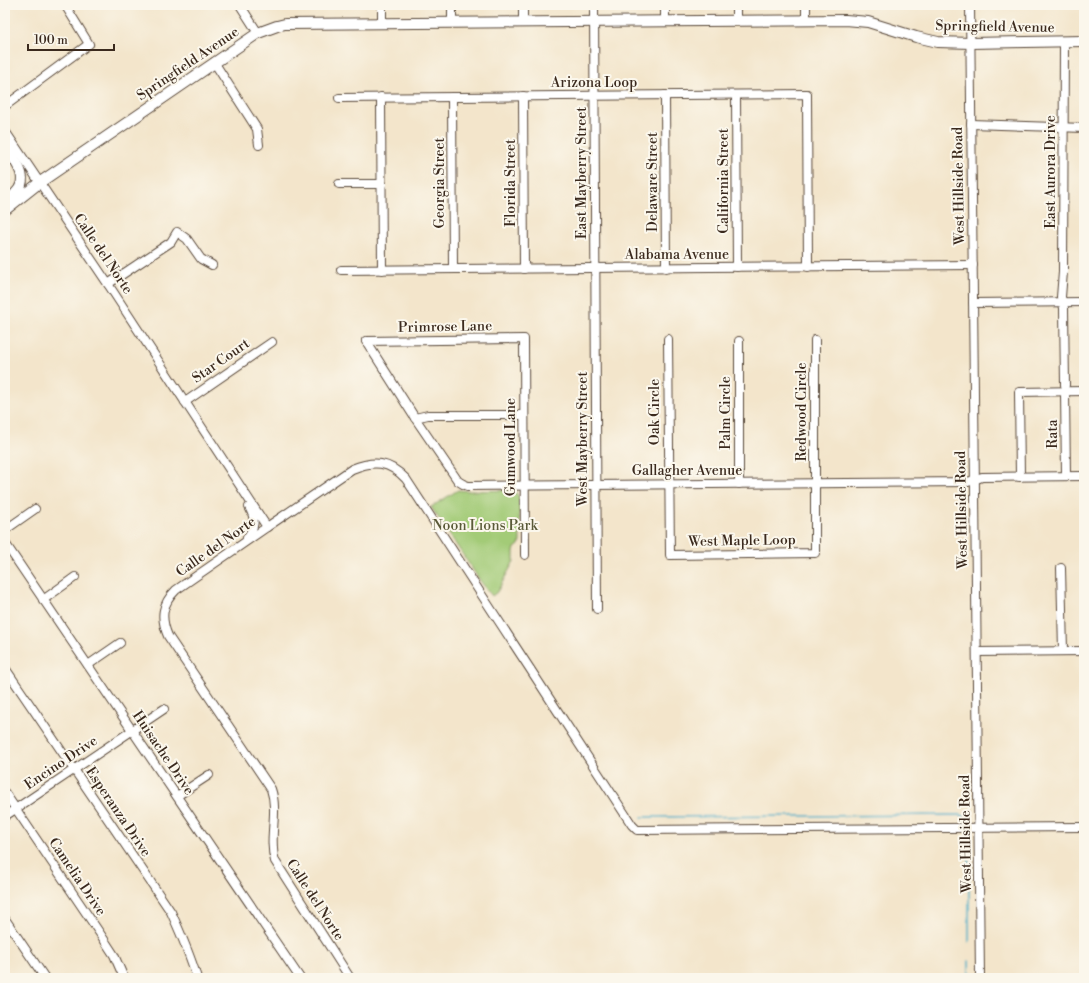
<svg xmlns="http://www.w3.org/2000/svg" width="1089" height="983" viewBox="0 0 1089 983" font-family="'Libre Bodoni',serif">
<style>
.green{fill:#a3cb77;stroke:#6f7a4a}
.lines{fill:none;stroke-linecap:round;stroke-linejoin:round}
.stream{stroke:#4aadc9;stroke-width:1.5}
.minor-casing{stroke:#574638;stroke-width:10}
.major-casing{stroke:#574638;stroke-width:12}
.minor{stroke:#fff;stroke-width:8}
.major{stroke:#fff;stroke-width:10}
.labels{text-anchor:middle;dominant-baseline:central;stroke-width:4;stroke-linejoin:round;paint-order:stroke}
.street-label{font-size:14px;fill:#3b2a1e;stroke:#fbf7ec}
.park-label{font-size:14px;fill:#5a5a39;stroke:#fbf7ec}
</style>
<rect width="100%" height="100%" fill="#fbf7ec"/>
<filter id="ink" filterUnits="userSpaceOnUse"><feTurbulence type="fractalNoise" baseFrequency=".025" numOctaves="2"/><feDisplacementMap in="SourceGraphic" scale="8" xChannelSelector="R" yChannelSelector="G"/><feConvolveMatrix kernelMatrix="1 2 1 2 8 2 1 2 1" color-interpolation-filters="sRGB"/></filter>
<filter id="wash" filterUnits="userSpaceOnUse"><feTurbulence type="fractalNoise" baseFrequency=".012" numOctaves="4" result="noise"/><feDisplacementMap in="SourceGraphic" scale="16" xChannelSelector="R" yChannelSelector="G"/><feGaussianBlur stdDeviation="0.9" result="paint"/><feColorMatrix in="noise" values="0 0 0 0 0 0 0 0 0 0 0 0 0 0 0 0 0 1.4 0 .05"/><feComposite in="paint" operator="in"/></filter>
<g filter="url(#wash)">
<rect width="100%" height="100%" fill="#f3e5cb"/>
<!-- green -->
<polygon class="green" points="458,490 469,491 514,490 519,497 520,541 519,545 515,548 514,552 514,561 497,592 492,596 481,582 431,507"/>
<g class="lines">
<!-- stream -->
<g class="stream">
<polyline points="642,817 960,815 965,817 968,823"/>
<polyline points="969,838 969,942"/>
<polyline points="969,978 969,961"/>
</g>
</g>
</g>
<g filter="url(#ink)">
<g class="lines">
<defs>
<g id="minor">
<polyline points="240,5 258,33"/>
<polyline points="382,5 382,23"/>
<polyline points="452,5 452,23"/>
<polyline points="523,5 523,22"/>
<polyline points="594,5 597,609"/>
<polyline points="665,5 665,21"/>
<polyline points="736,5 736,21"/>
<polyline points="806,5 806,20"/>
<polyline points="970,5 980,978"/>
<polyline points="1064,41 1063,272 1061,297 1064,308 1065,385"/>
<polyline points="214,62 257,129 259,145"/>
<polyline points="665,95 666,268"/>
<polyline points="736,95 737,267"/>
<polyline points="523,96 524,269"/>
<polyline points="381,97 382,270"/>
<polyline points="452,97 453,269"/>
<polyline points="339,98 807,94 808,267"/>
<polyline points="5,106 89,44 65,5"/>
<polyline points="971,124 1084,128"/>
<path d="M5 131 108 284 267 527 176 590C162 604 160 617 168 636L271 789C279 812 268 838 275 861L350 978"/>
<polyline points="339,184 382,184"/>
<polyline points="341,270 973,265"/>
<polyline points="108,284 171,242 177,232 187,239 201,259 212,265"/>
<polyline points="973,303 1084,302"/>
<polyline points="668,339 670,555 815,553 815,340"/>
<polyline points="366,341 415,418 458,481 463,484 468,486 968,482 982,477 1084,476"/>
<polyline points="366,341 524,339 525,555"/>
<polyline points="739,341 739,484"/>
<polyline points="1065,392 1066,476"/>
<polyline points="185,402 272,342"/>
<polyline points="415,418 428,415 524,415"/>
<polyline points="1020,477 1019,392 1084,391"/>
<path d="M267 527 352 469C374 460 389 461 406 479L632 825 637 830 1084 827"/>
<polyline points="5,530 35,509"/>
<path d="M247 538C255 527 256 519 249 507"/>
<polyline points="5,543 300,978"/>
<polyline points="1061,568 1063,651"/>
<polyline points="43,600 75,577"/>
<polyline points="977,652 1084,651"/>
<polyline points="88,665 120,643"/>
<path d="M5 668 171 912C181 934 190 955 197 978"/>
<polyline points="5,793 101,935 114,955 124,978"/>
<polyline points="177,796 209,775"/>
<polyline points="5,816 164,709"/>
<polyline points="5,919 45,978"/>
</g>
<g id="major">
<path d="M5 139C7 144 9 149 11 154 17 165 27 176 19 189 16 193 12 197 9 201"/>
<polyline points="5,210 39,183 258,33 277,26 285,24 846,20 868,22 916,37 938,42 971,43 1084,41"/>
</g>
</defs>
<!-- minor casing -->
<use href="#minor" class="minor-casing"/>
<!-- major casing -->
<use href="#major" class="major-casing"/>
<!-- minor -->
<use href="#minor" class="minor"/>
<!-- major -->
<use href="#major" class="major"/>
</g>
</g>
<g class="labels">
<!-- street labels -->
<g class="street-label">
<text transform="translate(995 27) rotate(1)">Springfield Avenue</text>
<text transform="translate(188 64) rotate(-34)">Springfield Avenue</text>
<text x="594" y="83">Arizona Loop</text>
<text transform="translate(1051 172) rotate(-90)">East Aurora Drive</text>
<text transform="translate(582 173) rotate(-90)">East Mayberry Street</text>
<text transform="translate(724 181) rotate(-90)">California Street</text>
<text transform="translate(653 182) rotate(-90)">Delaware Street</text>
<text transform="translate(440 183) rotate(-90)">Georgia Street</text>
<text transform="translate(511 183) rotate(-90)">Florida Street</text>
<text transform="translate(959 186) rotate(-91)">West Hillside Road</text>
<text transform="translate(103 254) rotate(56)">Calle del Norte</text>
<text x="677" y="255">Alabama Avenue</text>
<text transform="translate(445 327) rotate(-1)">Primrose Lane</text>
<text transform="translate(221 361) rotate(-35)">Star Court</text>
<text transform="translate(655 412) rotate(-90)">Oak Circle</text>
<text transform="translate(802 412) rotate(-90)">Redwood Circle</text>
<text transform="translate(726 413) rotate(-90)">Palm Circle</text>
<text transform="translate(1053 434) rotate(-90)">Rata</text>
<text transform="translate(583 439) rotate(-90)">West Mayberry Street</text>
<text transform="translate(511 447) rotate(-90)">Gumwood Lane</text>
<text x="687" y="471">Gallagher Avenue</text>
<text transform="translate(962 510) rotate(-91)">West Hillside Road</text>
<text transform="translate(742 541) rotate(-1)">West Maple Loop</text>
<text transform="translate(216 547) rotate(-35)">Calle del Norte</text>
<text transform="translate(163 753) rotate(56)">Huisache Drive</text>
<text transform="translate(61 763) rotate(-34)">Encino Drive</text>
<text transform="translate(118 812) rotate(56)">Esperanza Drive</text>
<text transform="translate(966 834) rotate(-91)">West Hillside Road</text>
<text transform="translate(77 877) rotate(56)">Camelia Drive</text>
<text transform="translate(315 900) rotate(57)">Calle del Norte</text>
</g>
<!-- park labels -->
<g class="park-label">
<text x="485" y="526">Noon Lions Park</text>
</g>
</g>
<!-- margin -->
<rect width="1089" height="983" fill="none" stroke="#fbf7ec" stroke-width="20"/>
<!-- scale -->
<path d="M28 44v6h86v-6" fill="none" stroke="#3b2a1e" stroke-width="2"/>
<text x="34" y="44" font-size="12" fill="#3b2a1e" stroke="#fbf7ec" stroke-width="3" paint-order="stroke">100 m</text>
</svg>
